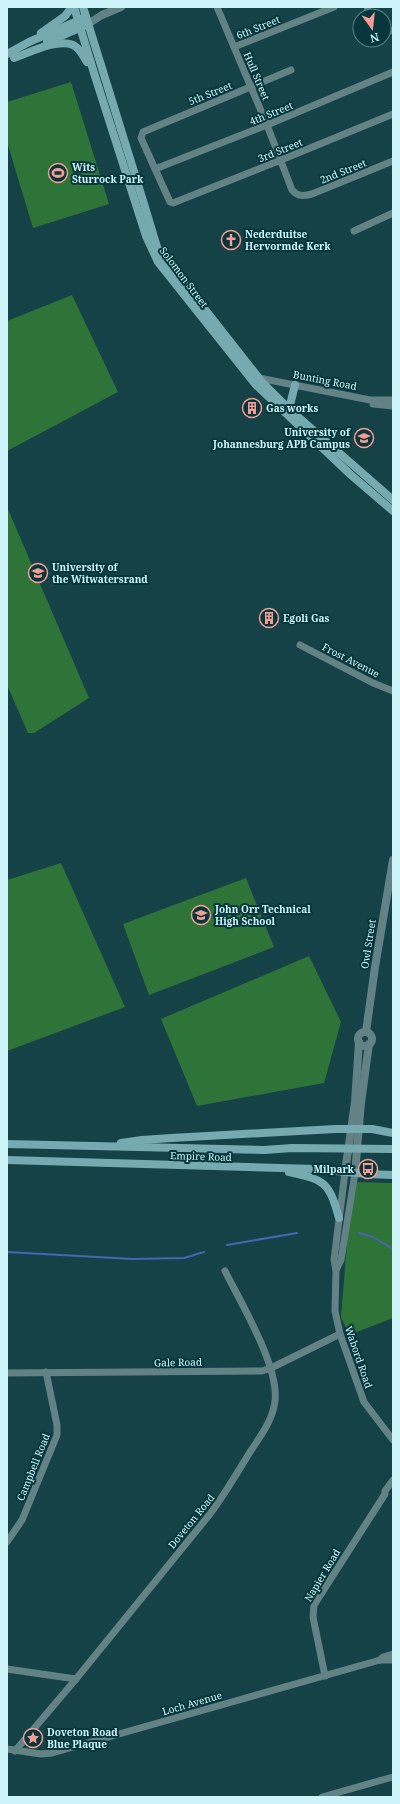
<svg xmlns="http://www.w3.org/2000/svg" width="400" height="1804" viewBox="0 0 400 1804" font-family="'Noto Serif',serif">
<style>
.green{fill:#2e7337}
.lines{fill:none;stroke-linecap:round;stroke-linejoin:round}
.stream{stroke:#4765b2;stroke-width:2}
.minor{stroke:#628286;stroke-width:7}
.tertiary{stroke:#628286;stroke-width:8}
.secondary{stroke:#76a9b0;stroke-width:8}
.labels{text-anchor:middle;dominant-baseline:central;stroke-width:4;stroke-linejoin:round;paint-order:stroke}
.street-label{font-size:10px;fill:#cdf4f9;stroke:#07373c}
.poi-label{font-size:10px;font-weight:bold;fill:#cdf4f9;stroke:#07373c;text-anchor:start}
</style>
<rect width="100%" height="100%" fill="#154247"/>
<!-- green -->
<g class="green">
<polygon points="71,82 109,204 33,228 7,142 7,102"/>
<polygon points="72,295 118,392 7,451 7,321"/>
<polygon points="7,507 89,698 34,733 28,733 7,685"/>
<polygon points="61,863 125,1007 7,1051 7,880"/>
<polygon points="246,878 274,947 149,995 123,924"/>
<polygon points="309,956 341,1022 324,1083 197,1106 161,1019"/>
<polygon points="352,1182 393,1183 393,1318 349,1335 341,1317"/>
</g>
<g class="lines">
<!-- stream -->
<g class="stream">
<polyline points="359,1233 373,1237 393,1249"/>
<polyline points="227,1245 297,1233"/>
<polyline points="7,1252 133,1259 184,1258 204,1252"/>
</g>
<!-- minor -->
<g class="minor">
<path d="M217 7 267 125 292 190C298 197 304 196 312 194L393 161"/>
<polyline points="367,7 370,16"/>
<polyline points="384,33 393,30"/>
<polyline points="234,47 334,7"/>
<polyline points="291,70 143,132 141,138 170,202 173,203 281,160 393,114"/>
<polyline points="155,169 267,125 393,72"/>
<polyline points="354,231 393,213"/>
<polyline points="256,380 259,378 370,400 393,400"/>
<polyline points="373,404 393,406"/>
<polyline points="300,645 373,683 393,691"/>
<polyline points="345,1172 334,1260 336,1270 335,1311 340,1334 364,1402 393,1440"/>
<polyline points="336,1270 341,1260 355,1173"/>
<polyline points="7,1373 262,1371 271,1368 340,1334"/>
<polyline points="7,1542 22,1520 57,1435 57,1425 46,1372"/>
<polyline points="380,1660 383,1657 393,1654"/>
<polyline points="7,1669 76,1679"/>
<polyline points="325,1676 313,1617 314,1605 385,1494 385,1491 393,1480"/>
<polyline points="7,1749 41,1754 52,1753 380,1660 393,1660"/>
<path d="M15 1751 76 1679 210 1514C225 1494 237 1473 250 1452 260 1437 273 1420 275 1401 279 1366 241 1303 225 1271"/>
<polyline points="322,1797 393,1777"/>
</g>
<!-- tertiary -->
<g class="tertiary">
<polyline points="88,24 102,15 121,7"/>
<polyline points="366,1032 375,967 393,860"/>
<circle cx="365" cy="1039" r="7"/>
<polyline points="345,1172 355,1102 359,1042"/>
<polyline points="355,1173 361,1103 369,1044"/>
</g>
<!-- secondary -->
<g class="secondary">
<polyline points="74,7 94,73 146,236 158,262 256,385 351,475 393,511"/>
<polyline points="83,7 144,204 157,247 163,256 262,382 289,409 393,500"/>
<polyline points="41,33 65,16 72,7"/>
<polyline points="47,42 84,26"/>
<polyline points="7,54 29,42 82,19"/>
<path d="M14 58C29 53 57 38 73 45 80 48 83 56 87 62"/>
<polyline points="289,409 295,385"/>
<polyline points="121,1143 142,1140 171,1138 335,1129 372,1129 393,1133"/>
<polyline points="7,1144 264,1150 292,1148 393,1149"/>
<polyline points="7,1160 316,1169 366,1174 393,1175"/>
<path d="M289 1172C325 1180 329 1182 339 1218"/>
</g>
</g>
<!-- icons -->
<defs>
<symbol id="stadium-ring" viewBox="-11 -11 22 22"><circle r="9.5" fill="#07373c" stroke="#f59c93" stroke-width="1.5"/><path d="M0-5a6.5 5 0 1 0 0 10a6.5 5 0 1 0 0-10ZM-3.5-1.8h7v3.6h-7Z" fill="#f59c93"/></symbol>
<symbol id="church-ring" viewBox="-11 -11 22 22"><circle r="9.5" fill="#07373c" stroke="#f59c93" stroke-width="1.5"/><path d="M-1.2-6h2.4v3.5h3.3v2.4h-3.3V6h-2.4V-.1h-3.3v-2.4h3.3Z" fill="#f59c93"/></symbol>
<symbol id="building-ring" viewBox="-11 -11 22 22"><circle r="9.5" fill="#07373c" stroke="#f59c93" stroke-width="1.5"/><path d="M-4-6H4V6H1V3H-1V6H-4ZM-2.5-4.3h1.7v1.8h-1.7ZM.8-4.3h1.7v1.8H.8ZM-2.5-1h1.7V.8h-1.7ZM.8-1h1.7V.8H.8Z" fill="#f59c93"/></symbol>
<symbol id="university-ring" viewBox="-11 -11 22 22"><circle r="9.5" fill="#07373c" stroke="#f59c93" stroke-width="1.5"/><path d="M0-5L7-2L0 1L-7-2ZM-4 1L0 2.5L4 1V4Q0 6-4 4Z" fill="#f59c93"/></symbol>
<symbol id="school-ring" viewBox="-11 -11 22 22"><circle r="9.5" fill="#07373c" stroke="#f59c93" stroke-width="1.5"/><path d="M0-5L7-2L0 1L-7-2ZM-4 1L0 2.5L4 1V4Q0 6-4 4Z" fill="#f59c93"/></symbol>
<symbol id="bus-ring" viewBox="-11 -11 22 22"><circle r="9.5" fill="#07373c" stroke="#f59c93" stroke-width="1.5"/><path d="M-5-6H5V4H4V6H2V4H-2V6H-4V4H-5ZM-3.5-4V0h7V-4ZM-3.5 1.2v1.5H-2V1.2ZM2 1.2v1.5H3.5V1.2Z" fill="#f59c93"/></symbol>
<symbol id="sight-ring" viewBox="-11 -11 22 22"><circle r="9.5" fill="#07373c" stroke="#f59c93" stroke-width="1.5"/><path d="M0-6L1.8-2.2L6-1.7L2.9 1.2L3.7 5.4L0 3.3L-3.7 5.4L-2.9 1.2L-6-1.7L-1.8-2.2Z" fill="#f59c93"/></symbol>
</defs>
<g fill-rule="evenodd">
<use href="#stadium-ring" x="47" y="162" width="22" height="22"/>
<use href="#church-ring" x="220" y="229" width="22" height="22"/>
<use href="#building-ring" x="241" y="397" width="22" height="22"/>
<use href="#university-ring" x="353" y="427" width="22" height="22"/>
<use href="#university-ring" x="27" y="562" width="22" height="22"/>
<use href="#building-ring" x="258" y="607" width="22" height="22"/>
<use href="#school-ring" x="190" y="904" width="22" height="22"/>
<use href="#bus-ring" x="357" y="1158" width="22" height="22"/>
<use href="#sight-ring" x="22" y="1727" width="22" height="22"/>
</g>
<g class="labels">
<!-- street labels -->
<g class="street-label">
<text transform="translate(258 27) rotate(-22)">6th Street</text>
<text transform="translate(257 76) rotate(67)">Hull Street</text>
<text transform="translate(210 93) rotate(-22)">5th Street</text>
<text transform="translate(271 113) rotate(-22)">4th Street</text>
<text transform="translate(280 150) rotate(-22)">3rd Street</text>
<text transform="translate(343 171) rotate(-22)">2nd Street</text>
<text transform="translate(184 277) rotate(53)">Solomon Street</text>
<text transform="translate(325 380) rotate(11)">Bunting Road</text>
<text transform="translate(351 660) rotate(27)">Frost Avenue</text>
<text transform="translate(368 944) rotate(-81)">Owl Street</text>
<text transform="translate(201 1156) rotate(2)">Empire Road</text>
<text transform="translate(359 1357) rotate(71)">Wabord Road</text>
<text transform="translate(178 1362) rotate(-1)">Gale Road</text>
<text transform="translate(33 1467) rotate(-68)">Campbell Road</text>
<text transform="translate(191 1521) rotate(-51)">Doveton Road</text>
<text transform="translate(322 1575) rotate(-59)">Napier Road</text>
<text transform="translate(192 1703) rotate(-16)">Loch Avenue</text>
</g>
<!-- poi labels -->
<g class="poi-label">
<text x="72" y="167">Wits<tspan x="72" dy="12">Sturrock Park</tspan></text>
<text x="245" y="234">Nederduitse<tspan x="245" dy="12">Hervormde Kerk</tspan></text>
<text x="266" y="408">Gas works</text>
<text x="350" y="432" text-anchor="end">University of<tspan x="350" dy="12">Johannesburg APB Campus</tspan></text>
<text x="52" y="567">University of<tspan x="52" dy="12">the Witwatersrand</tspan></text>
<text x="283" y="618">Egoli Gas</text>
<text x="215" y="909">John Orr Technical<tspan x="215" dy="12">High School</tspan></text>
<text x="354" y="1169" text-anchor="end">Milpark</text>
<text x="47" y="1732">Doveton Road<tspan x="47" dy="12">Blue Plaque</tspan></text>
</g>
</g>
<!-- border -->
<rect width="400" height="1804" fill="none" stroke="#cdf4f9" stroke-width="16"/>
<!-- north arrow -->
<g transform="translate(372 28) rotate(165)"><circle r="19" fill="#07373c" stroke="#568388"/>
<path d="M0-3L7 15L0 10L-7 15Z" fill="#f59c93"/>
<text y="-6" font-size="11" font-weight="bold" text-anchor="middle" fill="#cdf4f9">N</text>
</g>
</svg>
